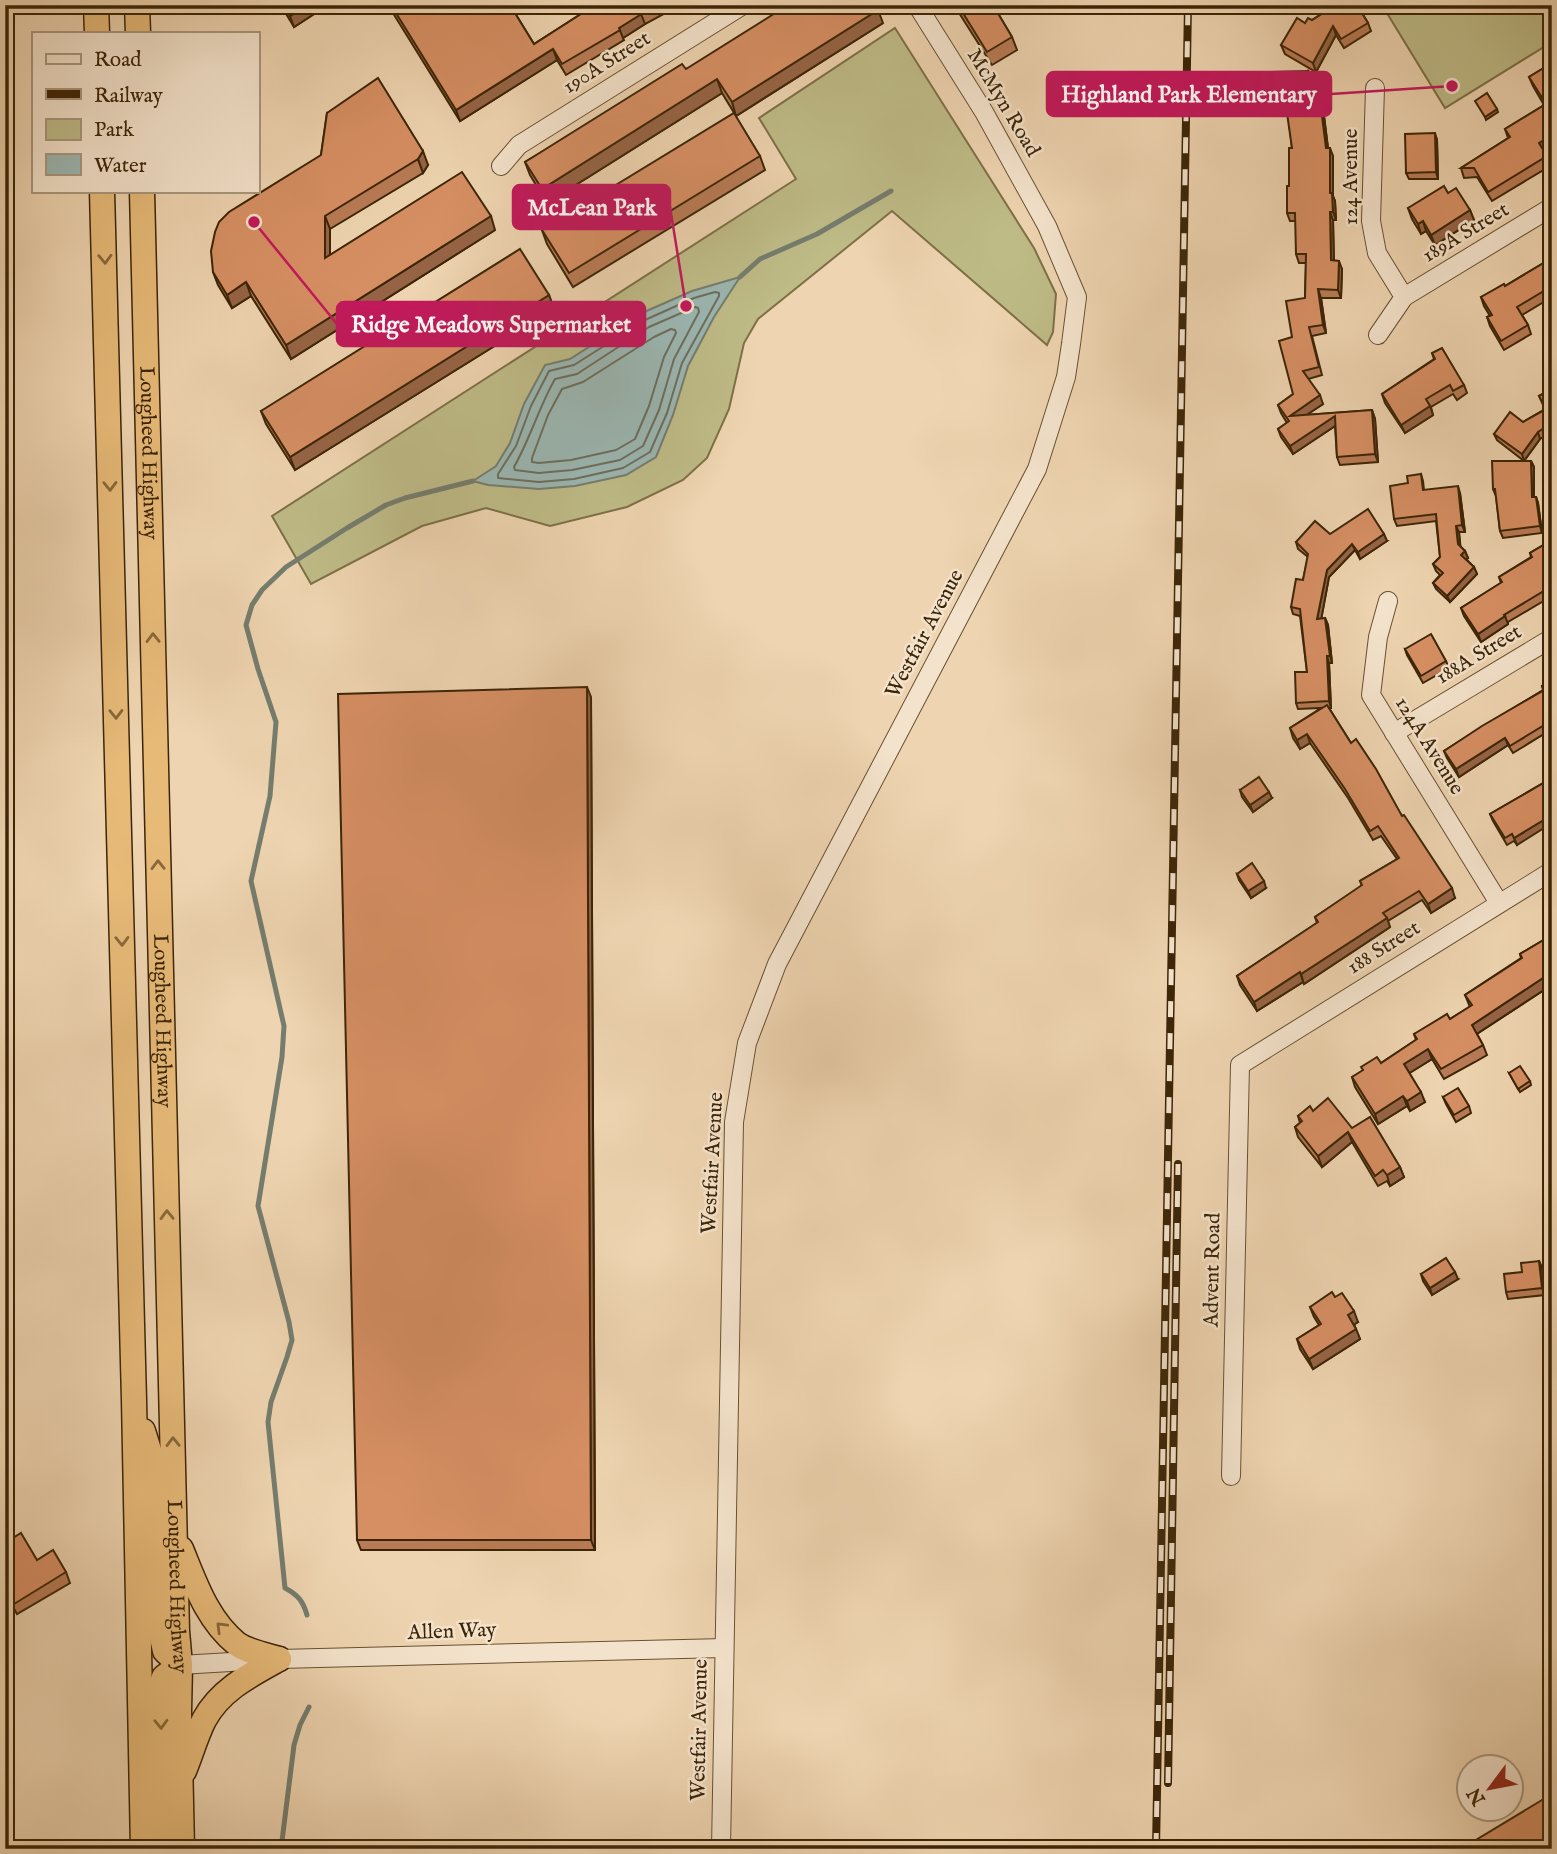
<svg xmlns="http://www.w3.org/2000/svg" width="1557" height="1854" viewBox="0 0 1557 1854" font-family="'IM FELL English',serif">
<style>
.green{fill:#bebb87;stroke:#7d7047;stroke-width:2}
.water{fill:#9bb7b3;stroke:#757d6e;stroke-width:2}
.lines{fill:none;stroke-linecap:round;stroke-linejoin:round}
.shore{stroke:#6c6e5d;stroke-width:2}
.stream{stroke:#757d6e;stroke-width:5}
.minor-casing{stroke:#685131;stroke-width:20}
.highway-casing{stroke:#3c2507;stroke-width:27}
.minor{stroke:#f4e3cc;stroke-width:18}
.highway{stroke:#e7ba78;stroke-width:24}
.rail-casing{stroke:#3c2507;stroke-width:8}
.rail{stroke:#f4e3cc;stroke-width:5;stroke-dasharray:16;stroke-linecap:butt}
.wall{fill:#b87b55;stroke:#3c2507;stroke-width:2}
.shaded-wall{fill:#966445;stroke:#3c2507;stroke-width:2}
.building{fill:#d68f63;stroke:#3c2507;stroke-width:2}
.oneway{stroke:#89683a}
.labels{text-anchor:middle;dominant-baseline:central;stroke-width:5;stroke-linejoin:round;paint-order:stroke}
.street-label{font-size:21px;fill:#3c2507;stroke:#f4e3cc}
.leader{fill:none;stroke:#c2185b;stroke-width:2.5}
.callout-dot{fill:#c2185b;stroke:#f4e3cc;stroke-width:2.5}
.callout{fill:#c2185b;stroke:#c2185b;stroke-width:2.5}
.callout-label{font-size:23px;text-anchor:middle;font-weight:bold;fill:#fff}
</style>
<rect width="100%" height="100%" fill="#eed4b0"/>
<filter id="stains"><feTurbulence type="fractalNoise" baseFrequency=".00286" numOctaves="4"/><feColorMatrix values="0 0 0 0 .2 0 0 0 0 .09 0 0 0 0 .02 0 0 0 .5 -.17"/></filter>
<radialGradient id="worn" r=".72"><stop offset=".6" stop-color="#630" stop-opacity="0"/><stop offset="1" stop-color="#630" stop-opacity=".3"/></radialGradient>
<!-- green -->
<g class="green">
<polygon points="1382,5 1552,5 1552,42 1445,108"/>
<polygon points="895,28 1034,248 1056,294 1053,332 1047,345 892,211 758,319 744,343 729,409 707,458 683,480 627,507 550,526 486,508 422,526 311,584 272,516 796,179 759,118"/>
</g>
<!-- water -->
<polygon class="water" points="740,277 714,317 688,366 673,415 656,457 626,475 575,486 539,489 488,485 473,481 496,466 510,443 524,404 545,365 570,359 642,313 692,291"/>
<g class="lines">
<!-- shore -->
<g class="shore">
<polygon points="715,292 719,293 719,296 682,363 667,413 650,452 623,468 574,479 539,482 498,478 498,474 516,446 531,406 549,371 574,365 645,320 694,298"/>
<path d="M695 307 698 308 699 312 674 359 659 410 643 446 620 460 572 470 539 473 515 470 514 467C530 439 539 407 555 379L577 374 649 327Z"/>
<polygon points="671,329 675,330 676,333 664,357 649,406 635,439 616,450 571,460 539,463 532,462 532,458 548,415 562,389 583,382 654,337"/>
</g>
<!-- stream -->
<g class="stream">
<polyline points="740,277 760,259 817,234 891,191"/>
<path d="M307 1615C303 1601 298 1595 285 1588L268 1422 271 1402 287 1357 292 1340 289 1322 258 1206 282 1057 284 1026 251 881 270 796 276 722 258 669 246 625 252 605 262 590 286 567 347 528 386 505 405 498 473 481"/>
<polyline points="281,1849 294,1745 300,1725 309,1707"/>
</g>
<defs>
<g id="minor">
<polyline points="1375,88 1371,221 1377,253 1404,297 1378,335"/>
<polyline points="501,166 519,145 743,5"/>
<polyline points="1404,297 1552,207"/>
<polyline points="1388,601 1378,637 1371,695 1499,903"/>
<polyline points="1394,733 1552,638"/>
<polyline points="1231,1476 1240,1065 1552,871"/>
<polyline points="180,1665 279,1659 724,1648"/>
<polyline points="721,1849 734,1122 747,1043 777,964 1037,469 1066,377 1071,344 1077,297 1047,226 984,112 917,5"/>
</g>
<g id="highway">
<polyline points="96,5 97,33"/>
<polyline points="137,5 138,33"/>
<polyline points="102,191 134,1400 143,1849"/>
<path id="s1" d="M142 191 177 1631 180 1665 179 1711 182 1849"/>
<polyline points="143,1431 158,1479 159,1624 165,1651 177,1662"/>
<path d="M181 1549C195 1583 207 1620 237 1644 248 1652 266 1655 279 1659"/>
<path d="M184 1771C191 1754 196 1736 204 1720 220 1690 250 1675 279 1659"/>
<polyline points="165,1849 160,1689 164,1677 180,1665"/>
</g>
</defs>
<!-- minor casing -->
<use href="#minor" class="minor-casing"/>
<!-- highway casing -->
<use href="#highway" class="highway-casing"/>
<!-- minor -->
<use href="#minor" class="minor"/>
<!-- highway -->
<use href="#highway" class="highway"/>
<defs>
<g id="rail">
<polyline points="1168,1783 1178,1164"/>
<polyline points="1156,1849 1188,5"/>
</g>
</defs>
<!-- rail casing -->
<use href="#rail" class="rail-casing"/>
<!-- rail -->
<use href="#rail" class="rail"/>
</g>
<!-- wall -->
<g class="wall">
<polygon points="282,5 328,5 294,27 285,12"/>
<polygon points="388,5 510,5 534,44 595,5 680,5 645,24 623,38 624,40 566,75 557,60 460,121"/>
<polygon points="954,5 993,5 1012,37 1017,50 992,65"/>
<polygon points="1335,5 1357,5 1368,23 1371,31 1344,48 1336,35 1316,72 1285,54 1281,45 1305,23 1312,20"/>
<polygon points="883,23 736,116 722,93 547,203 530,175 525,162 686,69"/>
<polygon points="1552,63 1552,147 1544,152 1550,166 1492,201 1477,177 1464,178 1461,168 1508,138 1505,129 1544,105 1533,86 1529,77"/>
<polygon points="1311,79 1307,87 1320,95 1321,108 1324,116 1328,148 1333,156 1333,196 1335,201 1336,220 1333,220 1334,261 1342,269 1341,298 1321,298 1326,333 1312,336 1322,375 1308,379 1323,404 1306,415 1372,410 1375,419 1378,462 1340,465 1337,457 1335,426 1293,454 1281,437 1278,429 1287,423 1281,413 1278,405 1293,394 1292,337 1305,298 1306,263 1299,263 1296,254 1296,221 1290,221 1287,213 1292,148 1288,114 1270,114 1267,106"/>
<polygon points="327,113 428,165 423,173 330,229 330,255 495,230 291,359 251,296 232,308 218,285 213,272 321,155"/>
<polygon points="1437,140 1438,179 1409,179 1406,173"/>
<polygon points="760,156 765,170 573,287 547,244 542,230"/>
<polygon points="1448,193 1470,210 1474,220 1435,245 1426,231 1421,234 1412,219 1408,208"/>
<polygon points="1552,258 1552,297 1522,315 1528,325 1531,334 1504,350 1490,326 1487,317 1490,316 1484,306 1481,297 1505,286"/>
<polygon points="549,295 554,309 295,470 266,424 261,411"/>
<polygon points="1432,353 1464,385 1467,393 1457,400 1453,394 1431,407 1433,415 1405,433 1385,403 1382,394 1434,359"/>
<polygon points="1552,389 1552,432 1540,439 1524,461 1531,461 1534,467 1534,497 1536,497 1538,503 1542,533 1503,538 1500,531 1496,496 1493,489 1524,461 1497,440 1494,434 1523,422 1545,409 1539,396"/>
<polygon points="1421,474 1423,481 1424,490 1460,493 1465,532 1459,532 1460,546 1465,551 1468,558 1466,559 1474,567 1477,574 1450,602 1436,589 1433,583 1440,575 1436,571 1433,564 1440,557 1436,521 1397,526 1394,519 1408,483"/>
<polygon points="1330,534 1387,541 1360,559 1355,550 1329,577 1321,619 1325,618 1328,625 1332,663 1329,663 1331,708 1329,708 1351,743 1402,816 1455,898 1431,913 1422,900 1388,921 1390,927 1304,984 1303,982 1257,1011 1240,985 1237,976 1317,923 1315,917 1362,886 1360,881 1397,859 1381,836 1373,840 1348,798 1310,743 1300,749 1293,738 1290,728 1321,708 1298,709 1296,703 1307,672 1300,616 1293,614 1291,607 1303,580 1308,557 1298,549 1296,542"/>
<polygon points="1552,540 1552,596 1508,622 1508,624 1481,642 1464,616 1461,608 1501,583 1499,577 1531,557 1530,553"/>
<polygon points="1405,649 1446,661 1449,668 1423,683 1407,655"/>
<polygon points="1552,680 1552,732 1550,733 1549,731 1513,753 1508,745 1459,777 1447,758 1444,751 1543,690 1542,686"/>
<polygon points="591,697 595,1550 361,1550 357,1540"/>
<polygon points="1552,778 1517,845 1514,841 1507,845 1493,821 1490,814"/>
<polygon points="1240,790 1272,798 1253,812 1242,797"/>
<polygon points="1237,874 1266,888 1251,898 1239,880"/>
<polygon points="1552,935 1552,987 1548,989 1547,988 1477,1034 1483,1045 1487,1055 1475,1062 1444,1079 1432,1059 1409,1073 1425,1102 1410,1111 1407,1106 1378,1124 1355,1087 1352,1077 1381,1063 1416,1040 1414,1034 1450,1019 1470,1007 1465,995 1521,958 1520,954"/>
<polygon points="1509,1073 1530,1081 1531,1085 1520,1092"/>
<polygon points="1443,1097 1469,1106 1471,1113 1456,1122 1446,1104"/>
<polygon points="1313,1111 1352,1128 1400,1167 1404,1177 1390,1186 1387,1181 1378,1186 1352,1142 1322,1167 1298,1137 1295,1127 1300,1123 1298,1116"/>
<polygon points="1539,1261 1542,1268 1545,1295 1508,1299 1506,1292 1522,1272"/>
<polygon points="1421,1274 1458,1279 1432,1295 1423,1281"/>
<polygon points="1335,1297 1358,1322 1354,1324 1360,1339 1313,1369 1300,1349 1297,1339 1319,1325 1314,1317 1310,1307"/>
<polygon points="5,1543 37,1560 66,1572 70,1583 17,1614 8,1598 5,1592 5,1587 11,1584 5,1575 5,1559 7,1558 5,1555"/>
</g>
<!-- shaded-wall -->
<g class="shaded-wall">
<polygon points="307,5 328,5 294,27 290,16"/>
<polygon points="878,10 883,23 736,116 732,102"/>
<polygon points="641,14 645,24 623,38 619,28"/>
<polygon points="1333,26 1336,35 1316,72 1313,63"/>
<polygon points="553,49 557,60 460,121 456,110"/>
<polygon points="1308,71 1311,79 1303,95 1300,87"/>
<polygon points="717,79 722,93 547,203 542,189"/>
<polygon points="1317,86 1320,95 1321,117 1318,109"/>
<polygon points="1321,108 1324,116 1329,156 1326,148"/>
<polygon points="1497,109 1498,112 1486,120 1485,117"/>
<polygon points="1435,133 1437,140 1438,179 1436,172"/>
<polygon points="1552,135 1552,147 1542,153 1539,143"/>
<polygon points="1330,148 1333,156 1333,196 1335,201 1336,220 1333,212 1330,193"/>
<polygon points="423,151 428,165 423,173 418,159"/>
<polygon points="1470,210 1474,220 1435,245 1431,235"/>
<polygon points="1330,212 1333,220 1334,269 1331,260"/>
<polygon points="325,216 330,229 330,272 325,258"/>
<polygon points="491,216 495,230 291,359 286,345"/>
<polygon points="1423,221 1426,231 1421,234 1418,224"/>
<polygon points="1339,261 1342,269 1341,298 1338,290"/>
<polygon points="246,282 251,296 232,308 227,295"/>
<polygon points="1318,289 1321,298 1326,333 1323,325"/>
<polygon points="549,295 554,309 295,470 290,457"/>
<polygon points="1320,395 1323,404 1293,424 1290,416"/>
<polygon points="1430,406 1433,415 1405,433 1401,425"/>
<polygon points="1372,410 1375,419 1378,462 1375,454"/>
<polygon points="1335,416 1338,424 1293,454 1290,446"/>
<polygon points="1538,432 1540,439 1524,461 1522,454"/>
<polygon points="1531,461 1534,467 1534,504 1532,497"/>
<polygon points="1458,486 1460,493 1465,532 1462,525"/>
<polygon points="1536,497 1538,503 1542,533 1540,526"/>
<polygon points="1456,526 1459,532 1461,551 1458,544"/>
<polygon points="1384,534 1387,541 1360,559 1358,552"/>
<polygon points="1352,544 1355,550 1329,577 1320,626 1317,619 1327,570"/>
<polygon points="1465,551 1468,558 1464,562 1461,555"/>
<polygon points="1474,567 1477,574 1450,602 1447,596"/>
<polygon points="1505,616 1508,624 1481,642 1478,634"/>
<polygon points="1325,618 1328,625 1332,663 1330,656"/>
<polygon points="1327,656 1329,663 1331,708 1329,701"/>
<polygon points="587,687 591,697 595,1550 591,1540"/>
<polygon points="1307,734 1310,743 1300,749 1297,740"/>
<polygon points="1505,738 1508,745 1459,777 1456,769"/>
<polygon points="1269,792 1272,798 1253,812 1250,805"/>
<polygon points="1552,815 1552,823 1517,845 1514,838"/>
<polygon points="1264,881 1266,888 1251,898 1248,891"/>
<polygon points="1452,888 1455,898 1431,913 1428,904"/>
<polygon points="1387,918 1390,927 1304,984 1301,974"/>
<polygon points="1300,972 1303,982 1257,1011 1254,1002"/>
<polygon points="1543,978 1547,988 1475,1035 1472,1025"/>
<polygon points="1428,1049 1432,1059 1408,1074 1404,1064"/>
<polygon points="1421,1092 1425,1102 1410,1111 1407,1101"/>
<polygon points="1403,1096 1407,1106 1378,1124 1375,1114"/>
<polygon points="1348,1132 1352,1142 1322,1167 1318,1156"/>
<polygon points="1400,1167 1404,1177 1390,1186 1387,1175"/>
<polygon points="1539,1261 1542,1268 1545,1295 1542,1288"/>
<polygon points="1455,1272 1458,1279 1432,1295 1430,1288"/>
<polygon points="1354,1311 1358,1322 1352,1326 1348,1315"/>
<polygon points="1356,1329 1360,1339 1313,1369 1309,1359"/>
</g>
<!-- building -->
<g class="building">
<polygon points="283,5 307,5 290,16"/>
<polygon points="391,5 510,5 534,44 595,5 656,5 619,28 620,30 562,64 553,49 456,110"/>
<polygon points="788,5 875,5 878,10 732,102 717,79 542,189 525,162 682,64 686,69"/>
<polygon points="958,5 993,5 1012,37 987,52"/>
<polygon points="1336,5 1357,5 1368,23 1341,39 1333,26 1313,63 1281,45 1297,18 1305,23 1308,18 1312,20"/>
<polygon points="1552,63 1552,121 1549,123 1552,127 1552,135 1539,143 1547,156 1488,192 1474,168 1461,168 1510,137 1505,129 1546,104 1529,77"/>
<polygon points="1308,71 1300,87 1317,86 1318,109 1321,108 1326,148 1330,148 1330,193 1332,193 1333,212 1330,212 1331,260 1339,261 1338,290 1318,289 1323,325 1309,327 1319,367 1303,371 1320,395 1290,416 1372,410 1375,454 1337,457 1335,416 1290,446 1278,429 1289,421 1278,405 1293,394 1279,341 1292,337 1286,301 1305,298 1306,254 1296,254 1295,213 1287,213 1287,186 1289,186 1289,148 1292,148 1286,106 1267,106 1267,72"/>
<polygon points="378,78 423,151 418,159 325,216 325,258 462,172 491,216 286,345 246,282 227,295 213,272 211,251 215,232 219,222 229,212 321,155 327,113"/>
<polygon points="1487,93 1497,109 1485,117 1475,101"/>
<polygon points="734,113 760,156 569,273 542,230"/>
<polygon points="1435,133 1436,172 1406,173 1405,134"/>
<polygon points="1444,186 1448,193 1456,188 1470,210 1431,235 1423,221 1418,224 1408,208"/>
<polygon points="520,249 549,295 290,457 261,411"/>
<polygon points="1552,258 1552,286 1517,307 1528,325 1501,341 1487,317 1492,315 1481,297 1504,284 1505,286"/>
<polygon points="1442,348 1464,385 1453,391 1450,385 1426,399 1430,406 1401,425 1382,394 1435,359 1432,353"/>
<polygon points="1552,389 1552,423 1538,432 1522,454 1494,434 1510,412 1523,422 1546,409 1539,396"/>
<polygon points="1492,461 1531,461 1532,497 1536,497 1540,526 1500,531 1495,489 1493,489"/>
<polygon points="1421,474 1423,490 1458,486 1462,525 1456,526 1458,544 1465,551 1461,555 1474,567 1447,596 1433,583 1443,573 1433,564 1440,557 1436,514 1394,519 1390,486 1408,483 1407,476"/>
<polygon points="1368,509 1384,534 1358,552 1352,544 1327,570 1317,619 1325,618 1330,656 1327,656 1329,701 1296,703 1295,672 1307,672 1300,609 1291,607 1296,579 1303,580 1308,554 1296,542 1315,521 1330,534"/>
<polygon points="1552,540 1552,586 1504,615 1505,616 1478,634 1461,608 1502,582 1499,577 1532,557 1530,553"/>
<polygon points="1431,634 1446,661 1421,676 1405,649"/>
<polygon points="1552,680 1552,723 1547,725 1546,724 1510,746 1505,738 1456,769 1444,751 1482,726 1544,690 1542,686"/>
<polygon points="587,687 591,1540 357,1540 338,694"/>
<polygon points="1327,705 1351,743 1356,739 1376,769 1402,816 1404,815 1452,888 1428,904 1419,891 1383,913 1387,918 1301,974 1300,972 1254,1002 1237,976 1318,922 1315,917 1362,885 1360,881 1399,858 1378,826 1370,831 1345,789 1307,734 1297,740 1290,728"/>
<polygon points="1259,777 1269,792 1250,805 1240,790"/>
<polygon points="1552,778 1552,815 1514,838 1512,834 1505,838 1490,814"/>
<polygon points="1252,863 1264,881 1248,891 1237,874"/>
<polygon points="1552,935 1552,974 1544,979 1543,978 1472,1025 1483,1045 1441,1069 1428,1049 1404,1064 1421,1092 1407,1101 1403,1096 1375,1114 1352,1077 1363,1070 1361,1067 1377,1057 1381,1063 1417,1039 1414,1034 1447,1014 1450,1019 1472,1005 1465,995 1522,958 1520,954"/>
<polygon points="1520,1066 1530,1081 1518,1089 1509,1073"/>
<polygon points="1458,1088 1469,1106 1454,1115 1443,1097"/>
<polygon points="1328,1098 1352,1128 1370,1117 1400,1167 1387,1175 1383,1170 1375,1176 1348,1132 1318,1156 1295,1127 1302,1121 1298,1116 1310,1106 1313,1111"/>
<polygon points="1446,1258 1455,1272 1430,1288 1421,1274"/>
<polygon points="1539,1261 1542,1288 1506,1292 1504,1274 1522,1272 1521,1263"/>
<polygon points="1332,1292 1335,1297 1342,1293 1354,1311 1348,1315 1356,1329 1309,1359 1297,1339 1321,1324 1310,1307"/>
<polygon points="21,1533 37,1560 53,1550 66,1572 14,1604 5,1590 5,1587 12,1583 5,1571 5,1559 9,1557 5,1551 5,1543"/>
<polygon points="1552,1794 1552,1849 1461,1849"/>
</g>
<!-- one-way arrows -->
<defs><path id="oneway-chevron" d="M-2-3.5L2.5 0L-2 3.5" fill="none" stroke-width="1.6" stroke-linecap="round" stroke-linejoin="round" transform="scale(1.75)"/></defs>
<g class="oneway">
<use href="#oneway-chevron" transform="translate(105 259) rotate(88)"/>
<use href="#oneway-chevron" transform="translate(110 486) rotate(89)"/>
<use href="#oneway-chevron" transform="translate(153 638) rotate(-91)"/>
<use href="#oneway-chevron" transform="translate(116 714) rotate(89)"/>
<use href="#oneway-chevron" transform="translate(158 865) rotate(-91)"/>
<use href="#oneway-chevron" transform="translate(122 941) rotate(89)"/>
<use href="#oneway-chevron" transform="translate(167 1215) rotate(-91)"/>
<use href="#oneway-chevron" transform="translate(173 1442) rotate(-91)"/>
<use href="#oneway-chevron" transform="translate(221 1627) rotate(-135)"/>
<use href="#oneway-chevron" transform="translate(161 1724) rotate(88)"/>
</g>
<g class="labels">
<!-- street labels -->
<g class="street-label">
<text transform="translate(607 63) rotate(-32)">190A Street</text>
<text transform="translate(1003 103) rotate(59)">McMyn Road</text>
<text transform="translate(1351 177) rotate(-90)">124 Avenue</text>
<text transform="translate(1466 233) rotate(-31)">189A Street</text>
<text stroke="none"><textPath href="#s1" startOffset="262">Lougheed Highway</textPath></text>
<text transform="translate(925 634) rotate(-62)">Westfair Avenue</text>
<text transform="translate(1479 655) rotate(-31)">188A Street</text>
<text transform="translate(1429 746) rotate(58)">124A Avenue</text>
<text transform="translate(1384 948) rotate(-32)">188 Street</text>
<text stroke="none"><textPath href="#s1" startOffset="830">Lougheed Highway</textPath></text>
<text transform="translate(713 1163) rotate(-87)">Westfair Avenue</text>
<text transform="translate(1213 1270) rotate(-89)">Advent Road</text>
<text stroke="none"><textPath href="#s1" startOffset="1396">Lougheed Highway</textPath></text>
<text transform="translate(452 1632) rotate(-2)">Allen Way</text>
<text transform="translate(700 1730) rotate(-89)">Westfair Avenue</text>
</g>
</g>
<!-- callouts -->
<path class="leader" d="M1452 86L1331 94M686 306L670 207M254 222L337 324"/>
<g class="callout-dot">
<circle cx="1452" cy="86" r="7"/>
<circle cx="686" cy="306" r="7"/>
<circle cx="254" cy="222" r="7"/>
</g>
<g class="callout">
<rect x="1047" y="72" width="284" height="44" rx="7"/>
<rect x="513" y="185" width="157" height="44" rx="7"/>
<rect x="337" y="302" width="308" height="44" rx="7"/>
</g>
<g class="callout-label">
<text x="1189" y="102">Highland Park Elementary</text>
<text x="592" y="215">McLean Park</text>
<text x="491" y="332">Ridge Meadows Supermarket</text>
</g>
<!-- margin -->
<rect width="1557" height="1854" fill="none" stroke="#eed4b0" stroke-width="28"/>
<rect x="7" y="7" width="1543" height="1840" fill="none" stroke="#3c2507" stroke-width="3.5"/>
<rect x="14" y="14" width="1529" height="1826" fill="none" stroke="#3c2507" stroke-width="2"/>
<!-- legend -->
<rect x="32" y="32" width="228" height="161" fill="#f4e3cc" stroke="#aa977d" stroke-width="2"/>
<rect x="46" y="54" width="35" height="10" fill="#f4e3cc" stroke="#aa977d" stroke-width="2"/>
<text x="94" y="66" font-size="21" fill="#3c2507">Road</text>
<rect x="46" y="89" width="35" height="10" fill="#3c2507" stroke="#aa977d" stroke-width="2"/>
<text x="94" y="102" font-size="21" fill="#3c2507">Railway</text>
<rect x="46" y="119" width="35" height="21" fill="#bebb87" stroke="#aa977d" stroke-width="2"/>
<text x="94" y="136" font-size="21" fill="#3c2507">Park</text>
<rect x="46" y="154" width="35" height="21" fill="#9bb7b3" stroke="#aa977d" stroke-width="2"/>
<text x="94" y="172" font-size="21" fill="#3c2507">Water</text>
<!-- north arrow -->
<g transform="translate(1490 1788) rotate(238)"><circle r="33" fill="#f4e3cc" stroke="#aa977d" stroke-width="2"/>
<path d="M0-5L12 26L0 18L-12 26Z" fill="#8f2418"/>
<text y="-10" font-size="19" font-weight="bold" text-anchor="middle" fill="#3c2507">N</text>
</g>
<rect width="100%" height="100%" filter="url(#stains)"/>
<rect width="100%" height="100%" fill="url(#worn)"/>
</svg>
